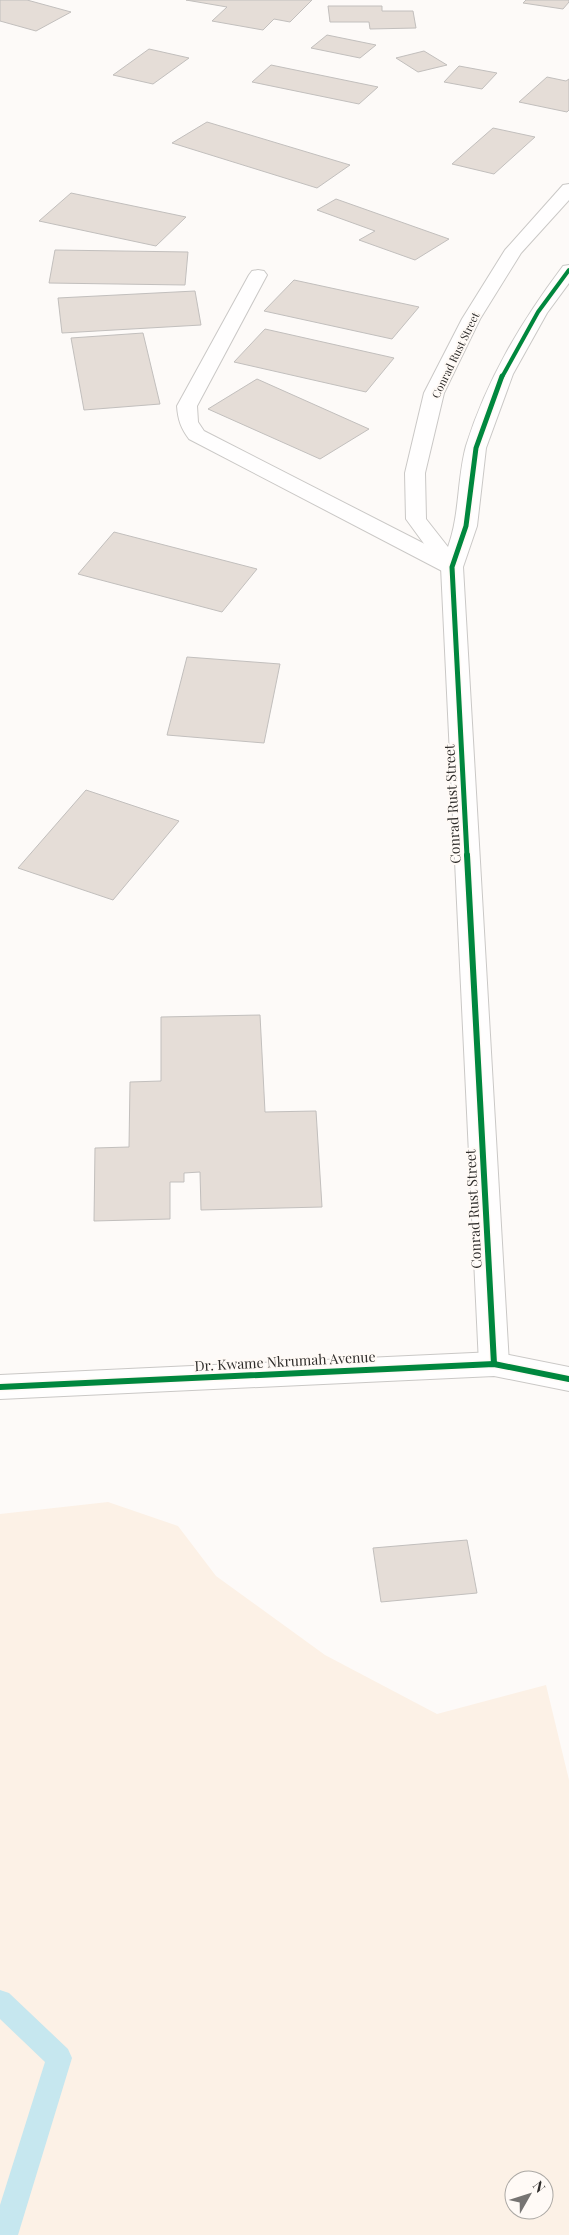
<svg xmlns="http://www.w3.org/2000/svg" width="569" height="2235" viewBox="0 0 569 2235" font-family="'Playfair Display',serif">
<style>
.green{fill:#fcf1e6;fill-rule:evenodd}
.lines{fill:none;stroke-linecap:round;stroke-linejoin:round}
.stream{fill:#c6e7ef;fill-rule:evenodd}
.building{fill:#e5ddd7;stroke:#c2bfbd}
.lane-casing{stroke:#cac8c6;stroke-width:2}
.street-casing{stroke:#cac8c6;stroke-width:2}
.secondary-casing{stroke:#cac8c6;stroke-width:2}
.lane{fill:#fffefe;fill-rule:evenodd}
.street{fill:#fffefe;fill-rule:evenodd}
.secondary{fill:#fffefe;fill-rule:evenodd}
.cycleway-far2-casing{stroke:#fffaf6;stroke-width:5.5}
.cycleway-far1-casing{stroke:#fffaf6;stroke-width:8}
.cycleway-casing{stroke:#fffaf6;stroke-width:9}
.cycleway-far2{stroke:#00873e;stroke-width:4}
.cycleway-far1{stroke:#00873e;stroke-width:5}
.cycleway{stroke:#00873e;stroke-width:6}
.labels{text-anchor:middle;dominant-baseline:central;stroke-width:4;stroke-linejoin:round;paint-order:stroke}
.far-street-label{font-size:11px;fill:#2e2c2a;stroke:#fffaf6}
.street-label{font-size:14px;fill:#2e2c2a;stroke:#fffaf6}
</style>
<rect width="100%" height="100%" fill="#fdfaf8"/>
<!-- green -->
<path class="green" d="M108 1502 178 1526 216 1576 325 1655 437 1714 546 1685 569 1780V2235H0V1514ZM514 2180H544V2210H514Z"/>
<g class="lines">
<!-- stream -->
<polygon class="stream" points="0,1990 9,1993 68,2049 72,2058 18,2235 0,2235 0,2205 45,2062 0,2019"/>
</g>
<!-- building -->
<g class="building">
<polygon points="0,0 27,0 71,12 36,31 0,21"/>
<polygon points="186,0 312,0 290,22 274,19 263,30 212,21 227,7"/>
<polygon points="526,0 569,0 569,2 563,9 523,3"/>
<polygon points="328,6 382,6 382,11 413,11 416,28 370,29 369,22 330,22"/>
<polygon points="327,35 376,45 360,58 311,48"/>
<polygon points="149,49 189,58 153,84 113,75"/>
<polygon points="424,51 447,65 418,72 396,58"/>
<polygon points="271,65 378,87 359,104 252,82"/>
<polygon points="459,66 497,73 482,89 444,82"/>
<polygon points="547,77 566,81 569,79 569,110 567,112 519,102"/>
<polygon points="207,122 350,165 317,188 172,143"/>
<polygon points="493,128 535,137 494,174 452,164"/>
<polygon points="71,193 186,217 156,246 39,221"/>
<polygon points="336,199 449,239 415,260 359,240 375,231 317,210"/>
<polygon points="55,250 188,252 185,285 49,283"/>
<polygon points="294,280 419,307 392,339 264,311"/>
<polygon points="195,291 201,325 62,333 58,298"/>
<polygon points="265,329 394,358 366,392 234,362"/>
<polygon points="143,333 160,404 84,410 71,338"/>
<polygon points="257,379 369,429 320,459 208,409"/>
<polygon points="114,532 257,569 222,612 78,574"/>
<polygon points="187,657 280,664 264,743 167,735"/>
<polygon points="86,790 179,821 113,900 18,868"/>
<polygon points="260,1015 265,1112 316,1111 322,1207 201,1210 200,1172 184,1173 184,1182 170,1182 170,1219 94,1221 95,1148 129,1147 130,1082 161,1081 161,1017"/>
<polygon points="467,1540 477,1593 381,1602 373,1548"/>
</g>
<g class="lines">
<defs>
<path id="lane" d="M258 270 264 271 267 275 197 406 198 422 204 431 460 562 463 567 460 572 452 573 444 572 189 439C181 428 178 420 177 406L249 275 252 271Z"/>
<path id="street" d="M569 184V200L521 253 480 319 444 393 425 473 426 519 448 547C460 514 457 479 466 446 487 379 521 322 563 266L569 265V283L547 313 513 374 486 448 477 526 463 567 509 1364 505 1372 494 1376 483 1372 479 1364 441 567 406 519 405 473 424 393 462 319 505 250 563 185Z"/>
<polygon id="secondary" points="494,1352 569,1367 569,1391 494,1376 0,1399 0,1375"/>
</defs>
<!-- lane casing -->
<use href="#lane" class="lane-casing"/>
<!-- street casing -->
<use href="#street" class="street-casing"/>
<!-- secondary casing -->
<use href="#secondary" class="secondary-casing"/>
<!-- lane -->
<use href="#lane" class="lane"/>
<!-- street -->
<use href="#street" class="street"/>
<!-- secondary -->
<use href="#secondary" class="secondary"/>
<defs>
<polyline id="cycleway-far2" points="502,377 538,312 569,270"/>
<polyline id="cycleway-far1" points="467,856 452,567 466,526 476,448 502,376"/>
<g id="cycleway">
<polyline points="467,855 494,1364"/>
<polyline points="0,1387 494,1364 569,1379"/>
</g>
</defs>
<!-- cycleway-far2 casing -->
<use href="#cycleway-far2" class="cycleway-far2-casing"/>
<!-- cycleway-far1 casing -->
<use href="#cycleway-far1" class="cycleway-far1-casing"/>
<!-- cycleway casing -->
<use href="#cycleway" class="cycleway-casing"/>
<!-- cycleway-far2 -->
<use href="#cycleway-far2" class="cycleway-far2"/>
<!-- cycleway-far1 -->
<use href="#cycleway-far1" class="cycleway-far1"/>
<!-- cycleway -->
<use href="#cycleway" class="cycleway"/>
</g>
<g class="labels">
<!-- far-street labels -->
<g class="far-street-label">
<text transform="translate(455 355) rotate(-64)">Conrad Rust Street</text>
</g>
<!-- street labels -->
<g class="street-label">
<text transform="translate(452 804) rotate(-93)">Conrad Rust Street</text>
<text transform="translate(473 1209) rotate(-93)">Conrad Rust Street</text>
<text transform="translate(285 1361) rotate(-3)">Dr. Kwame Nkrumah Avenue</text>
</g>
</g>
<!-- north arrow -->
<g transform="translate(529 2195) rotate(51)"><circle r="24" fill="#fffaf6" stroke="#aba8a4"/>
<path d="M0-4L9 19L0 12L-9 19Z" fill="#767472"/>
<text y="-8" font-size="14" font-weight="bold" text-anchor="middle" fill="#2e2c2a">N</text>
</g>
</svg>
